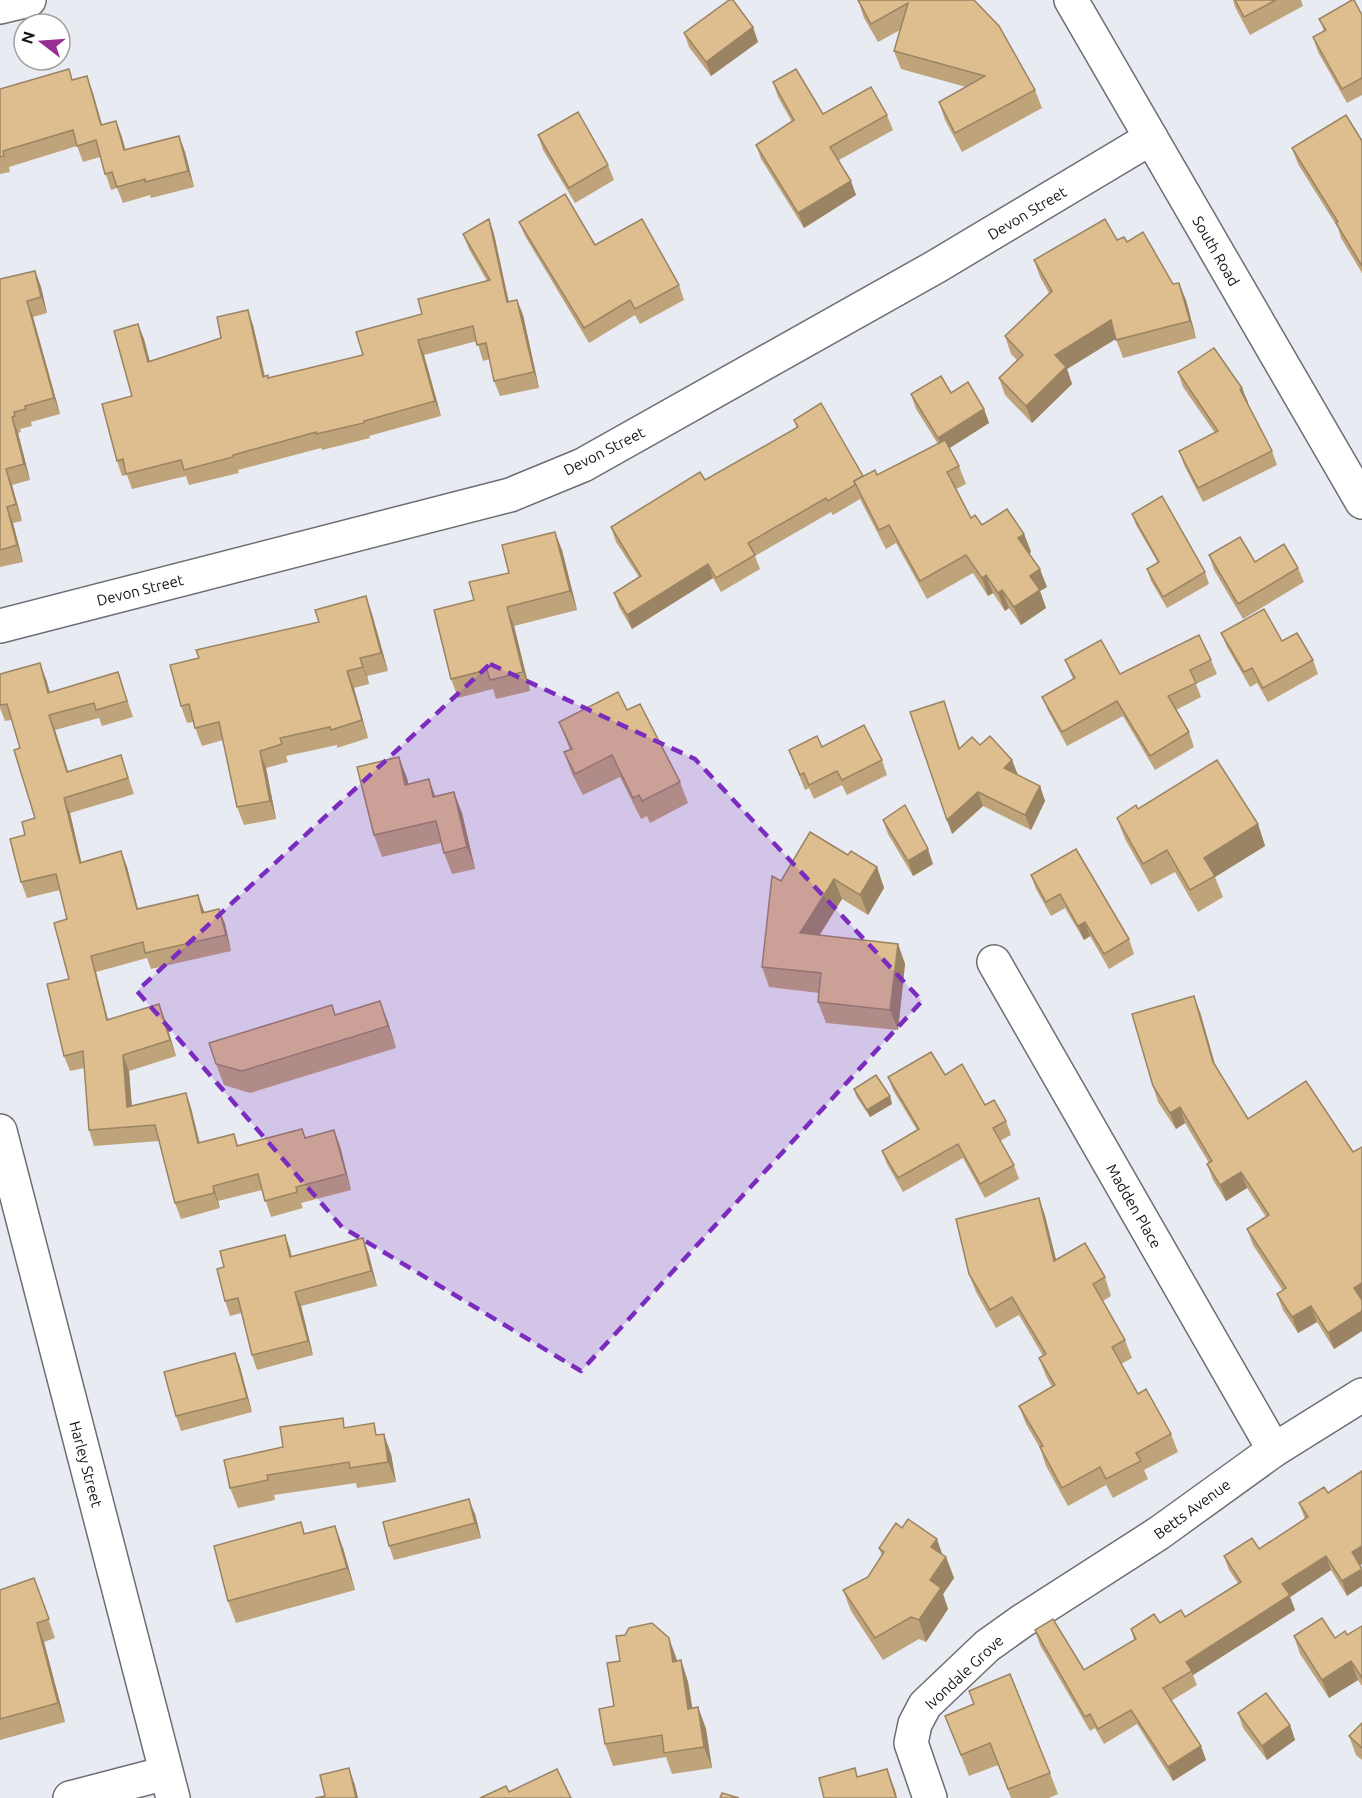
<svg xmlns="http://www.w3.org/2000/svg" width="1362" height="1798" viewBox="0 0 1362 1798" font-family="Ubuntu,sans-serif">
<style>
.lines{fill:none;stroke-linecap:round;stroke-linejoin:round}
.minor-casing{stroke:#6d6e74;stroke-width:36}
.minor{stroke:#fff;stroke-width:33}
.wall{fill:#bfa37a}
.shaded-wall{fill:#9b8463}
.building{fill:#debd8e;stroke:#9b8463;stroke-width:1.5}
.marked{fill:#7b2cbf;fill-opacity:0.2;stroke:#7b2cbf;stroke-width:4.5;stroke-dasharray:12 8;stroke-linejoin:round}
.labels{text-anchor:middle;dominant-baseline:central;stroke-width:5;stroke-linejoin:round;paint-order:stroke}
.street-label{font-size:15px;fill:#141417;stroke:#fff}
</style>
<rect width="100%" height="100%" fill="#e9ebf2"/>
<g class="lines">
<defs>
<g id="minor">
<polyline points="1071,0 1362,502"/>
<polyline points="0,7 29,0"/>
<polyline points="0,626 510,495 583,465 937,266 1151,138"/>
<polyline points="994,962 1274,1450"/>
<polyline points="0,1131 173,1798"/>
<polyline points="70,1798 166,1773"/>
<polyline points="930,1798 911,1743 915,1724 925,1705 987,1646 1022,1621 1159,1533 1274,1450 1362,1395"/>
</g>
</defs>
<!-- minor casing -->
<use href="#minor" class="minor-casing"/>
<!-- minor -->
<use href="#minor" class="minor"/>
</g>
<!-- wall -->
<g class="wall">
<polygon points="858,0 974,0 1035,90 1042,108 962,152 945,120 939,102 966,87 901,69 894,51 900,30 878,42 864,18"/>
<polygon points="1233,0 1301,0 1303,6 1250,35 1235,7"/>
<polygon points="1362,15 1362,95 1347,103 1318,52 1313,37 1324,31 1319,19"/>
<polygon points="753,27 758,42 711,76 689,47 684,33"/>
<polygon points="87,76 102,125 116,121 125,150 179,136 185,152 194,187 151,198 150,195 123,203 117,188 111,190 100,157 83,162 77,146 9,167 10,172 0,174 0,89 73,80"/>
<polygon points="773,82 823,114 887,115 893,130 839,160 856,195 804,228 761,159 756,145 792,122 778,97"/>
<polygon points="538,135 608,165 614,180 575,203 543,150"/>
<polygon points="1362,141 1362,273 1341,238 1338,228 1298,164 1292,148"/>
<polygon points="489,219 494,234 509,302 517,300 523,315 539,388 500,396 494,381 490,359 483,361 477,341 424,355 441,416 369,436 370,438 322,450 321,448 238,470 239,473 189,485 186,476 132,489 127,475 122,476 117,461 144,339 149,361 221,338 253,325 265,376 269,378 363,355 422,314 487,281 469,249 463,234"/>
<polygon points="519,222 595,245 679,285 684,300 640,324 635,315 589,343 525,236"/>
<polygon points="1117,240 1127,242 1173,284 1186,300 1196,338 1123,358 1116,339 1067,369 1072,384 1032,423 1005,395 999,378 1017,360 1011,354 1005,336 1049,293 1040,277 1034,260"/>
<polygon points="35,271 41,287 47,313 33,317 60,414 31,422 32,426 20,429 21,432 18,433 30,480 12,485 22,521 13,523 23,562 0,567 0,279"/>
<polygon points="1178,372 1242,388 1247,403 1272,451 1277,465 1203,502 1184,465 1179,451 1215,433 1183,387"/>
<polygon points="951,393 984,409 989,423 950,448 959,466 966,484 956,489 971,518 982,525 1024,534 1031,552 1029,554 1047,587 1040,591 1046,608 1021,625 1009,608 1005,611 993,593 988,596 973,573 927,599 896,543 886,549 860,499 833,515 831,512 755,556 760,569 721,592 713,578 632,629 619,607 614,593 639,577 616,542 611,527 705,480 797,428 794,420 863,476 877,475 938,444 916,409 911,394"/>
<polygon points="1132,514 1205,572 1209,584 1167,608 1151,581 1147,569 1158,563 1136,525"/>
<polygon points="562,550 577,610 514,626 530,691 496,699 493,689 458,698 451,679 474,600"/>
<polygon points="1209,555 1298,568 1304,582 1243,619 1214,570"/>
<polygon points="366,596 372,614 388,671 367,676 369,684 354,688 368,738 337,748 337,745 286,756 288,762 266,768 276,819 244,825 237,807 223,740 202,746 193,722 187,723 181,706 199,658 319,622"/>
<polygon points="1221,633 1282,641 1313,660 1318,674 1268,702 1257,683 1250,687 1227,647"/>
<polygon points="1065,660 1120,674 1211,660 1217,674 1196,684 1201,697 1176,710 1189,732 1194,747 1155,770 1123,716 1067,746 1048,711 1042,697 1073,679"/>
<polygon points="118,672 133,717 102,726 99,718 55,730 68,772 121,755 134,794 70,813 81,862 121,851 127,867 138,909 204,912 219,909 225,924 231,951 151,969 147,958 96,972 108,1020 165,1020 176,1056 129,1071 132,1106 186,1093 191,1108 200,1143 234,1134 238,1145 302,1129 306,1138 340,1146 351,1190 301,1203 303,1208 271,1217 262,1190 218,1201 220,1208 181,1219 175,1203 159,1141 94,1146 89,1130 84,1068 70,1071 64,1056 69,979 67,919 60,890 27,898 21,882 25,835 35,818 20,748 12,720 5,721 0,708 0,679 46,679 50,692"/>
<polygon points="944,701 960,748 980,745 1017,775 1040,786 1045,801 1031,830 983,806 952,834"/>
<polygon points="627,710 680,782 688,803 650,823 647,816 641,819 620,777 583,795 572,774 564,752 570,750 559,722"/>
<polygon points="822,747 882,760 887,775 847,795 842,785 814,799 809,788 805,790 789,750"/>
<polygon points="407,778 408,784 435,797 462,813 475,869 452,874 444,853 441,843 382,857 374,835"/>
<polygon points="1138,809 1258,824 1265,846 1215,877 1223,897 1198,912 1175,872 1151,885 1125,839 1117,818"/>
<polygon points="883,820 933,864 913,876 888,834"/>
<polygon points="848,855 877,867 884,888 868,915 842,899 819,935 898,944 905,964 898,1030 826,1023 818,1002 819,993 769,987 762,967 781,881"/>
<polygon points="1031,875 1129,939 1134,954 1109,969 1090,936 1084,940 1065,908 1051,916 1036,889"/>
<polygon points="1200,1012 1215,1066 1248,1119 1353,1152 1362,1147 1362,1331 1334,1349 1317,1322 1298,1333 1283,1310 1277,1294 1283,1291 1253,1245 1247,1229 1266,1217 1247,1188 1226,1201 1213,1180 1207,1164 1209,1163 1185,1123 1176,1129 1158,1102 1153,1086"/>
<polygon points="336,1015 388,1022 396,1048 250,1093 224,1085 216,1064"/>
<polygon points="945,1075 1006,1121 1011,1135 1000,1141 1014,1165 1019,1179 985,1198 963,1158 903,1192 887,1164 882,1151 917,1130 893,1090 888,1077"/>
<polygon points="854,1089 890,1096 892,1104 870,1117 856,1096"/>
<polygon points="1039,1198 1045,1216 1056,1260 1105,1277 1111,1296 1103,1301 1125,1340 1132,1358 1121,1364 1138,1394 1171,1434 1178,1452 1144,1470 1148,1479 1113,1498 1106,1485 1068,1506 1046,1466 1040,1448 1026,1424 1019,1406 1052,1387 1046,1376 1039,1358 1043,1356 1019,1315 996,1328 976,1292 969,1274"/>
<polygon points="285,1235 292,1257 368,1252 377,1286 301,1306 313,1355 257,1370 252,1355 241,1313 230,1316 225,1301 224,1267"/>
<polygon points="235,1353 240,1367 252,1412 181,1431 176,1416"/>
<polygon points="346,1428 378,1435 391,1454 396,1482 357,1488 356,1483 274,1495 275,1500 238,1508 230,1488 283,1447"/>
<polygon points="1299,1503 1362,1564 1360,1565 1347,1596 1331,1570 1290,1597 1295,1610 1193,1675 1197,1685 1171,1701 1206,1760 1173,1781 1137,1724 1104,1744 1095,1728 1090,1731 1040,1645 1035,1630 1084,1670 1134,1640 1131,1629 1185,1617 1238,1583 1229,1570 1224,1556 1259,1549 1305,1519"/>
<polygon points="475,1514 481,1538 394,1560 389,1546"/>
<polygon points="301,1522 305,1534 343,1548 355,1590 236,1623 228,1601"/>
<polygon points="879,1548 942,1554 946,1557 954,1578 943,1594 948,1609 926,1642 919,1639 883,1660 851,1611 843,1590 868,1577 882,1556"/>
<polygon points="34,1578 55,1638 44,1642 65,1722 0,1740 0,1590"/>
<polygon points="1362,1626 1362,1686 1358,1680 1329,1698 1300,1654 1294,1636 1335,1638 1347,1635"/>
<polygon points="681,1660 688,1682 692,1708 698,1707 706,1729 712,1768 672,1774 666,1757 613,1766 605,1744 614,1706 677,1661"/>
<polygon points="1238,1713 1290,1725 1295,1740 1267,1760 1243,1728"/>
<polygon points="945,1716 1050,1773 1058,1794 1049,1798 1011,1798 998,1765 969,1776"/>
<polygon points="1362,1723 1362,1760 1356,1755 1349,1736"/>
</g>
<!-- shaded-wall -->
<g class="shaded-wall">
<polygon points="753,27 758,42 711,76 706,62"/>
<polygon points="87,76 93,93 107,142 101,125"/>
<polygon points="116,121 122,137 130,166 124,150"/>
<polygon points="179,136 185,152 194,187 188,171"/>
<polygon points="851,181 856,195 804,228 798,213"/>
<polygon points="489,219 494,234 512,318 507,302"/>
<polygon points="35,271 41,287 47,313 41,297"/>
<polygon points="1179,283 1186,300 1196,338 1190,321"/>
<polygon points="517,300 523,315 539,388 534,372"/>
<polygon points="27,301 33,317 60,414 54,398"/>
<polygon points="248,310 253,325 268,392 263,377"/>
<polygon points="1111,320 1117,338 1067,369 1072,384 1032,423 1026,406 1055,355"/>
<polygon points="138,324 144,339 154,377 148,362"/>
<polygon points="418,340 424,355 441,416 435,401"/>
<polygon points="1242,388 1248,402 1245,404 1240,389"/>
<polygon points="984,409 989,423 943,452 938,438"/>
<polygon points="12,417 18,433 30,480 24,464"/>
<polygon points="6,469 12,485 22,521 16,504"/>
<polygon points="7,507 13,523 23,562 17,545"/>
<polygon points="555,532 562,550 577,610 570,591"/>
<polygon points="1024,534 1031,552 1025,557 1018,538"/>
<polygon points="708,564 713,578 632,629 627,615"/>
<polygon points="1040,569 1047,587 1040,591 1046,608 1021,625 1014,607 1030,576"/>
<polygon points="986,575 993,593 988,596 982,578"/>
<polygon points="1002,590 1009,608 1005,611 998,593"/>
<polygon points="366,596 372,614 388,671 381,653"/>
<polygon points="507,607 514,626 530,691 523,672"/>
<polygon points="360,658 367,676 369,684 363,667"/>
<polygon points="40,663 46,679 54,708 48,693"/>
<polygon points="347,671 354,688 368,738 362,720"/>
<polygon points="49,715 55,730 73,787 67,772"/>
<polygon points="260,751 266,768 276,819 270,801"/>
<polygon points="399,757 407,778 413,806 405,785"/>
<polygon points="1012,760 1018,775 1004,768"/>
<polygon points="429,779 437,801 433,797"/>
<polygon points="1040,786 1045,801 1031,830 1025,815"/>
<polygon points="454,792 462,813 475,869 467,847"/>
<polygon points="978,792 983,806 952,834 947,820"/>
<polygon points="64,798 70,813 85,878 80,863"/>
<polygon points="1258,824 1265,846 1215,877 1204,858"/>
<polygon points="928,849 933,864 913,876 908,861"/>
<polygon points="121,851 127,867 142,925 137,909"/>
<polygon points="877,867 884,888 868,915 860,895"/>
<polygon points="834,879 842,899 808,954 800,933"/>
<polygon points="198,895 204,911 207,928 202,913"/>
<polygon points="219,909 225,924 231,951 226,935"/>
<polygon points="1085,922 1090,936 1084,940 1078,926"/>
<polygon points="898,944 905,964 898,1030 890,1010"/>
<polygon points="91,956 96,972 112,1036 107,1020"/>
<polygon points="1194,996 1200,1012 1219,1078 1213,1062"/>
<polygon points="380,1001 388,1022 396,1048 388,1026"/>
<polygon points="159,1004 165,1020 176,1056 170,1040"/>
<polygon points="123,1055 129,1071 133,1123 127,1107"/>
<polygon points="186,1093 191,1108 203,1159 198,1143"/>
<polygon points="890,1096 892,1104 870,1117 867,1110"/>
<polygon points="1180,1107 1185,1123 1176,1129 1170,1113"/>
<polygon points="334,1130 340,1146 351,1190 346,1174"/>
<polygon points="1241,1172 1247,1188 1226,1201 1220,1185"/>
<polygon points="213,1186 218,1201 220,1208 214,1193"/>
<polygon points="1039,1198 1045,1216 1061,1279 1054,1261"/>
<polygon points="285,1235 290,1249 295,1272 290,1257"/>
<polygon points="363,1238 368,1252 377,1286 371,1271"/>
<polygon points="1362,1283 1362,1303 1354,1288"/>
<polygon points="295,1292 301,1306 313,1355 308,1341"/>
<polygon points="1311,1306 1317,1322 1298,1333 1292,1317"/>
<polygon points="1362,1311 1362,1331 1334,1349 1328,1333"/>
<polygon points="235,1353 240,1367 252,1412 247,1398"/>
<polygon points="384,1434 391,1454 396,1482 388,1462"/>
<polygon points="469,1499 475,1514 481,1538 475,1523"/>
<polygon points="335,1526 343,1548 355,1590 347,1568"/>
<polygon points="937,1539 944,1559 946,1557 954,1578 943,1594 948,1609 926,1642 919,1620 930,1580 931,1547"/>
<polygon points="1362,1546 1362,1564 1357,1567 1352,1552"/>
<polygon points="1326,1556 1331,1570 1290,1597 1295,1610 1193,1675 1186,1662 1282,1584"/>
<polygon points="1362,1569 1362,1586 1347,1596 1342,1581"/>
<polygon points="37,1623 44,1642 65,1722 58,1703"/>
<polygon points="669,1638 677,1660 681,1683 673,1662"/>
<polygon points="681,1660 688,1682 696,1730 688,1709"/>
<polygon points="1351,1661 1358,1680 1329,1698 1322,1680"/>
<polygon points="698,1707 706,1729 712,1768 704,1747"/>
<polygon points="1290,1725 1295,1740 1267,1760 1262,1746"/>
<polygon points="1201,1746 1206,1760 1173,1781 1168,1767"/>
<polygon points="349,1768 355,1785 358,1798 356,1798"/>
<polygon points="887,1769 895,1790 897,1798 896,1798"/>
</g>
<!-- building -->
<g class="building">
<polygon points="729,0 733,0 753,27 706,62 684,33"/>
<polygon points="858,0 974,0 999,26 1035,90 955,133 939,102 985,76 894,51 908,3 871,24"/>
<polygon points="1235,0 1276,0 1244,17"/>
<polygon points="1352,0 1354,0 1362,15 1362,78 1342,89 1313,37 1326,30 1319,19"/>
<polygon points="69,69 72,80 87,76 101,125 116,121 124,150 179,136 188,171 145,182 145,179 117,187 112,172 105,174 96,140 77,146 73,130 3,151 4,156 0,157 0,89"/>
<polygon points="796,69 823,114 871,87 887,115 830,147 851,181 798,213 756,145 794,120 773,82"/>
<polygon points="578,112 608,165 569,188 538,135"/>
<polygon points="1346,115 1362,141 1362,266 1336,223 1338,222 1292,148"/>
<polygon points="565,194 595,245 642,219 679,285 635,309 630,300 584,328 519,222"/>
<polygon points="489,219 507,302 517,300 534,372 494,381 486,343 477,345 473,326 418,340 435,401 364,421 364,423 316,434 316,432 233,455 233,457 184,470 181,460 126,474 123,459 117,461 102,404 132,396 114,331 138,324 148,362 221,338 217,317 248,310 263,377 268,375 268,378 363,355 356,332 422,314 418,299 490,280 463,234"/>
<polygon points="1105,219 1117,240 1124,237 1127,242 1143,232 1173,284 1179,283 1190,321 1116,340 1111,320 1055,355 1066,367 1026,406 999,378 1023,355 1005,336 1052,291 1034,260"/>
<polygon points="35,271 41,297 27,301 54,398 25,406 26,409 14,412 15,416 12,417 24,464 6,469 16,504 7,507 17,545 0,550 0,279"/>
<polygon points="1214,348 1242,388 1240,389 1272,451 1198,488 1179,451 1218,431 1178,372"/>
<polygon points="941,376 951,393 968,382 984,409 938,438 911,394"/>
<polygon points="821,403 863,476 854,481 855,485 828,501 826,498 748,543 755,555 716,578 708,564 627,615 614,593 641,576 611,527 700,472 705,480 798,427 794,420"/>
<polygon points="945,440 959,466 947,472 971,518 975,515 982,525 1007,509 1024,534 1018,538 1040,569 1030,576 1040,590 1014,607 1002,590 998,593 986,575 982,578 966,555 920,581 889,525 879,530 854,481 875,470 877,475"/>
<polygon points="1162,496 1205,572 1163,597 1147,569 1159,562 1132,514"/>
<polygon points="555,532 570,591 507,607 523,672 490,680 487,670 451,679 434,610 474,600 469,582 509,573 502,545"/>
<polygon points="1240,537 1255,562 1284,544 1298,568 1238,604 1209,555"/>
<polygon points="366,596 381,653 360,658 363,667 347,671 362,720 331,730 330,727 280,738 282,744 260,751 270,801 237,807 219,722 195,728 189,704 181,706 170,665 199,658 196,650 319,622 315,610"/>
<polygon points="1264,609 1282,641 1297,633 1313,660 1263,688 1252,668 1244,672 1221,633"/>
<polygon points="1199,635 1211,660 1190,670 1196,683 1168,696 1189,732 1150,756 1117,701 1062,732 1042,697 1075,678 1065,660 1101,640 1120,674"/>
<polygon points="40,663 48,693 118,672 127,701 96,710 94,703 49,715 67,772 121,755 128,778 64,798 80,863 121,851 137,909 198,895 202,913 219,909 226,935 145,953 143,942 91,956 107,1020 159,1004 170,1040 123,1055 127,1107 186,1093 198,1143 234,1134 237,1146 302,1129 305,1138 334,1130 346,1174 296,1187 297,1192 265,1201 258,1174 213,1186 214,1193 175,1203 155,1125 89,1130 83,1051 64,1056 47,984 69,979 54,923 67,919 56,874 21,882 10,839 25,835 22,822 35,818 14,750 20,748 7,704 0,705 0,674"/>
<polygon points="618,692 627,710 640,704 680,782 642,801 639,795 633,798 612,755 575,774 564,752 572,749 559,722"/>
<polygon points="944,701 959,749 972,737 980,745 990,736 1012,760 1004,768 1040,786 1025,815 978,792 947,820 910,712"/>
<polygon points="864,725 882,760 842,780 837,771 809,785 804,773 800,775 789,750 817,736 822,747"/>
<polygon points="399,757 405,785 429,779 433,797 454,792 467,847 444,853 436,821 374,835 357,767"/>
<polygon points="1217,760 1258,824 1204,858 1215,876 1190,890 1167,850 1143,864 1117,818 1136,805 1138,809"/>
<polygon points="905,805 928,849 908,861 883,820"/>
<polygon points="810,832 848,855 851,851 877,867 860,895 834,879 800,933 898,944 890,1010 818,1002 821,973 762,967 772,876 781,881"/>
<polygon points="1076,849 1129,939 1104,954 1085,922 1078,926 1060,894 1046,902 1031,875"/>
<polygon points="1194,996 1213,1062 1248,1119 1306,1081 1353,1152 1362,1147 1362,1283 1354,1288 1362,1300 1362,1311 1328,1333 1311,1306 1292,1317 1277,1294 1286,1288 1247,1229 1269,1215 1241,1172 1220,1185 1207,1164 1212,1161 1180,1107 1170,1113 1153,1086 1132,1014"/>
<polygon points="380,1001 388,1026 242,1071 216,1064 209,1043 332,1005 335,1015"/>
<polygon points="931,1052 945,1075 962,1064 985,1105 994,1100 1006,1121 993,1128 1014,1165 980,1184 958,1144 898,1178 882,1151 919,1129 888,1077"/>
<polygon points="876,1075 890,1096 867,1110 854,1089"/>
<polygon points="1039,1198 1054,1261 1085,1243 1105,1277 1093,1284 1125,1340 1112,1347 1138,1394 1146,1389 1171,1434 1136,1453 1141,1461 1106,1479 1100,1467 1062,1488 1040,1447 1043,1446 1019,1406 1055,1385 1039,1358 1046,1354 1012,1297 990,1310 969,1274 956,1219"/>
<polygon points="285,1235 290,1257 363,1238 371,1271 295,1292 308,1341 252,1355 238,1298 225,1301 217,1269 224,1267 220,1251"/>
<polygon points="235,1353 247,1398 176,1416 164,1372"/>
<polygon points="343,1418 344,1428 374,1423 376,1435 384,1434 388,1462 350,1468 349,1462 267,1475 268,1480 230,1488 224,1460 283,1447 280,1427"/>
<polygon points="1362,1471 1362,1546 1352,1552 1362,1569 1342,1581 1326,1556 1282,1584 1290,1595 1186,1662 1192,1671 1163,1688 1201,1746 1168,1767 1131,1710 1098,1729 1090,1714 1085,1717 1035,1630 1053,1619 1084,1670 1136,1639 1131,1629 1154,1614 1160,1623 1181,1610 1185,1617 1241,1582 1224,1556 1252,1538 1259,1549 1308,1517 1299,1503 1324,1487 1328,1493"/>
<polygon points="469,1499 475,1523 389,1546 383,1522"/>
<polygon points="908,1519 937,1539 931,1547 946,1557 930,1580 941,1588 919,1620 911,1617 875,1638 843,1590 868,1577 884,1552 879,1548 896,1523 902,1528"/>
<polygon points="301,1522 304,1534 335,1526 347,1568 228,1601 214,1546"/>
<polygon points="34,1578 49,1619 37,1623 58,1703 0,1719 0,1590"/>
<polygon points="1322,1618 1335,1638 1345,1631 1347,1635 1362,1626 1362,1678 1351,1661 1322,1680 1294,1636"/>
<polygon points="652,1623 669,1638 673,1662 681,1660 688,1709 698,1707 704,1747 664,1753 662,1735 605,1744 599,1709 614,1706 607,1663 620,1661 616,1636 625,1635 629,1628"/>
<polygon points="1010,1674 1050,1773 1008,1789 990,1743 961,1755 945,1716 974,1704 969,1691"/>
<polygon points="1266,1693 1290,1725 1262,1746 1238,1713"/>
<polygon points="1362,1723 1362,1748 1349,1736"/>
<polygon points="349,1768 356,1798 315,1798 325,1796 320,1775"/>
<polygon points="855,1768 857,1777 887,1769 896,1798 824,1798 819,1778"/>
<polygon points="557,1769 571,1798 480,1798 506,1786 509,1792"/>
<polygon points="722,1793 739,1798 720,1798"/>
</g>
<!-- marked area -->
<path class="marked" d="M490 664 695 759 922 1001 581 1371 342 1227 137 991Z"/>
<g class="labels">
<!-- street labels -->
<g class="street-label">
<text transform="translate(1027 213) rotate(-31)">Devon Street</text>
<text transform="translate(1216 251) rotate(60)">South Road</text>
<text transform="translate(604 451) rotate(-27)">Devon Street</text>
<text transform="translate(140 590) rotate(-14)">Devon Street</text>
<text transform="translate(1134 1206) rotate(60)">Madden Place</text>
<text transform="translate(86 1464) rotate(75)">Harley Street</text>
<text transform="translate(1192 1509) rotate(-36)">Betts Avenue</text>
<text transform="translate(964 1672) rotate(-43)">Ivondale Grove</text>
</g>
</g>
<!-- north arrow -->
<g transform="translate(42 42) rotate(287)"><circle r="28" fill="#ffffff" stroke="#a1a1a2" stroke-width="1.5"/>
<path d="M0-4.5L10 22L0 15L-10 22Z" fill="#952f93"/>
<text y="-9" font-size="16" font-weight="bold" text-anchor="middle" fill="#141417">N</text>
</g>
</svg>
